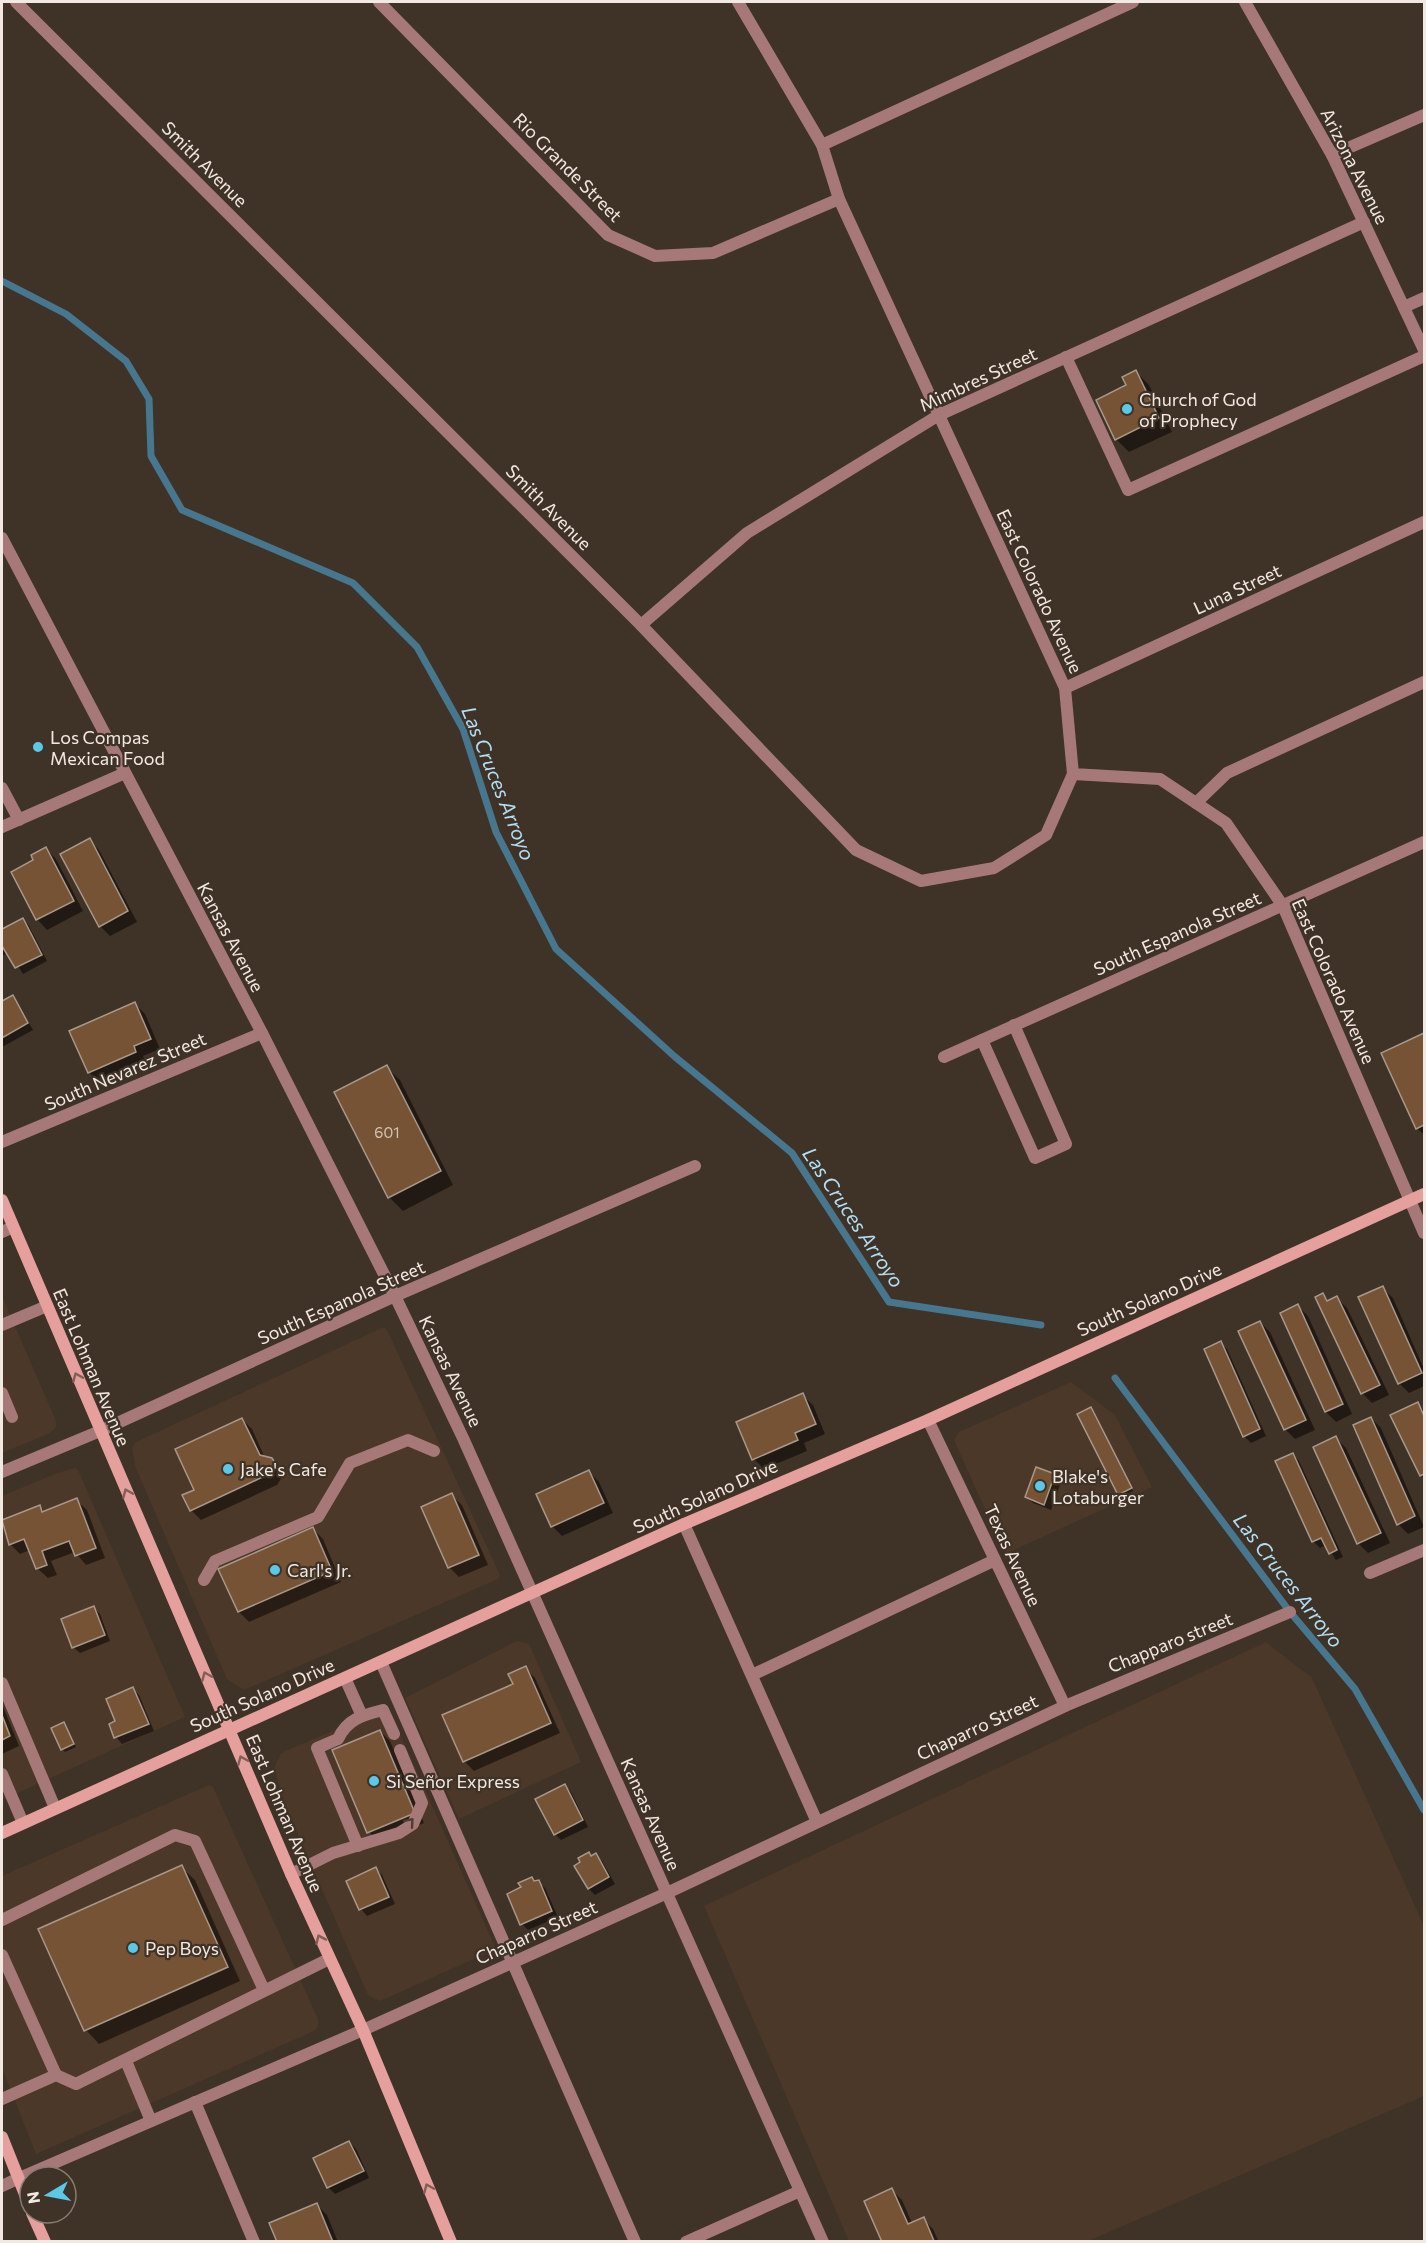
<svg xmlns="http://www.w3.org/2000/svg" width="1426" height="2243" viewBox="0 0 1426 2243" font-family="Commissioner,sans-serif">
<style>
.built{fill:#4b3829}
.shadow{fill:#0007}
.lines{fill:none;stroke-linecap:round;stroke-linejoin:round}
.stream{stroke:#46778e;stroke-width:7}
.building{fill:#765335;stroke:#a8988b;stroke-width:1.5}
.lane{stroke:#a67978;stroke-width:12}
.street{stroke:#a67978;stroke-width:12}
.secondary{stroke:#e59f9d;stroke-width:12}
.oneway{stroke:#815e56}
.oneway2{stroke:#4e3d33}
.poi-dot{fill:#5ac8e6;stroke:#3f3227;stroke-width:2}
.labels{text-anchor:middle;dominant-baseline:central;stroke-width:4.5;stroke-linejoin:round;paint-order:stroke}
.number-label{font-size:15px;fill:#d3c4b7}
.street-label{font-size:18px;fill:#f2e9e2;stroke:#3f3227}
.poi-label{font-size:18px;fill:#f2e9e2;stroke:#3f3227;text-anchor:start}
.water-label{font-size:20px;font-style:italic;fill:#b2dff6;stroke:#3f3227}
</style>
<rect width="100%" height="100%" fill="#3f3227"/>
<!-- built -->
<g class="built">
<polygon points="2,1296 56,1421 56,1427 50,1433 2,1453"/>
<polygon points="384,1327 388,1332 500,1575 498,1579 244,1690 227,1679 135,1466 132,1447 136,1442"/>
<polygon points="1071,1382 1115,1415 1152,1487 1005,1554 954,1440 959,1432"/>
<polygon points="76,1468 79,1472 185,1717 2,1800 2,1496 57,1473"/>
<polygon points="517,1641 529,1644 581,1762 459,1819 405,1698"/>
<polygon points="1266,1642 1312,1678 1424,1926 1424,2096 1088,2241 849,2241 704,1906"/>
<polygon points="388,1707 496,1949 380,2001 368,1995 284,1802 274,1768 281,1753"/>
<polygon points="209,1785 213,1787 318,2019 318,2026 314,2031 36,2154 2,2068 2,1876"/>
</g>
<!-- shadow -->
<g class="shadow">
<polygon points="1136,372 1149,385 1172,432 1129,452 1116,439 1128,386"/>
<polygon points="89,840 99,850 137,922 110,936 100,926"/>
<polygon points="46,849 56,859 83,911 47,930 37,919 36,861"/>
<polygon points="23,919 29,926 47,961 23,974 9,952 2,956 2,930"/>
<polygon points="13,997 33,1030 2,1047 2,1003"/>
<polygon points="135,1004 145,1014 160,1049 143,1056 145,1062 99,1082 89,1072"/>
<polygon points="1424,1035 1424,1135 1417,1128 1383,1054"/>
<polygon points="386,1067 400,1080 453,1185 403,1211 389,1197"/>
<polygon points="1382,1288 1393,1298 1424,1369 1424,1386 1409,1393 1399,1383"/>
<polygon points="1323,1295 1330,1302 1337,1298 1347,1308 1389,1395 1372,1403 1362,1393"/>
<polygon points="1298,1306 1308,1316 1352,1414 1336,1422 1326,1412 1282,1314"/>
<polygon points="1260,1322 1270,1332 1315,1430 1295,1439 1285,1429"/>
<polygon points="1220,1343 1227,1349 1266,1436 1251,1443 1244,1436"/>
<polygon points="802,1395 813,1405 825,1434 804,1443 807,1451 764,1469 754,1459"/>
<polygon points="1418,1404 1424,1411 1424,1479 1421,1475"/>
<polygon points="1093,1412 1133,1491 1122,1497 1119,1494"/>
<polygon points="1371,1418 1381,1428 1424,1527 1408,1534 1398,1524"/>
<polygon points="242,1419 252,1429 265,1458 272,1459 284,1474 277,1485 201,1520 191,1510 196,1490"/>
<polygon points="1336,1438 1346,1448 1390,1543 1368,1553 1358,1543"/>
<polygon points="1293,1454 1299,1461 1343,1557 1336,1560 1326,1545 1320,1548 1313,1541"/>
<polygon points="589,1472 599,1482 613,1513 562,1536 552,1526"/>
<polygon points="1054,1476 1061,1482 1051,1510 1033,1503 1027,1497"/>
<polygon points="451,1495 462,1505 488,1565 459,1577 449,1567"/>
<polygon points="76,1500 87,1510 105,1558 86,1565 75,1552 51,1561 57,1575 48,1578 37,1568 30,1550 20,1554 10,1544 2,1521 39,1507 45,1512"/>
<polygon points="313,1529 323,1539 341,1582 249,1622 239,1612 220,1570"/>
<polygon points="94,1608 100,1614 110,1641 80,1653 73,1647"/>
<polygon points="525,1668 535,1678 560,1733 474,1771 464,1761"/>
<polygon points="133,1689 139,1695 154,1731 122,1744 116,1737 111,1724 117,1722"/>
<polygon points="2,1704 19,1746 2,1754"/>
<polygon points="64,1724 76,1747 65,1752 62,1749"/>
<polygon points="380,1731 390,1741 424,1823 379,1842 369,1832"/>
<polygon points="565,1786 571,1792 588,1827 561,1840 555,1834"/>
<polygon points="589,1853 592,1857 595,1855 602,1861 615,1884 595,1895 589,1889"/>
<polygon points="181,1867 195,1880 240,1981 99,2044 86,2030 40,1930"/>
<polygon points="376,1869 382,1875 395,1904 367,1916 361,1909 348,1881"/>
<polygon points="532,1879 545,1888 558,1917 528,1930 522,1924 523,1888"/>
<polygon points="349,2142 356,2149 369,2178 335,2194 328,2187"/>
<polygon points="892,2190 902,2200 912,2223 923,2219 933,2229 939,2242 884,2242"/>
<polygon points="316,2204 327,2215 338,2242 279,2242"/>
</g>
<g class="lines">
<!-- stream -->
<g class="stream">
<polyline points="2,281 66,314 126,361 149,399 151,456 182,510 353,583 417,647 463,729 496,832 556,949 674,1056 792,1153 889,1302 1041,1325"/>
<polyline points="1115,1378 1290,1612 1355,1689 1424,1810"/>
</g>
</g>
<!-- building -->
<g class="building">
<polygon points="1136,370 1159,418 1115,440 1096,400 1126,385 1122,377"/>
<polygon points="90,838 128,911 99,927 60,854"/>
<polygon points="46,847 74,901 36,920 11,872 33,860 31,855"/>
<polygon points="23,918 42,955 15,968 2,946 2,929"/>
<polygon points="13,995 28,1023 2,1038 2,1001"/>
<polygon points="135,1002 151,1039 134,1046 136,1052 88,1073 69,1031"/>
<polygon points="1424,1033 1424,1125 1416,1129 1381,1053"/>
<polygon points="387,1065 441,1171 388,1198 334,1092"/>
<polygon points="1383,1286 1422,1373 1398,1384 1358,1297"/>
<polygon points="1323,1293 1327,1301 1337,1296 1380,1385 1361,1394 1315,1297"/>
<polygon points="1298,1304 1343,1404 1325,1412 1280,1313"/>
<polygon points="1260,1321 1306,1420 1284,1430 1238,1331"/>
<polygon points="1221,1341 1260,1429 1243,1437 1204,1349"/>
<polygon points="803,1393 816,1424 795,1433 798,1440 752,1460 736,1422"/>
<polygon points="1418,1402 1424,1416 1424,1474 1420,1476 1390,1415"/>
<polygon points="1091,1407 1132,1488 1118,1495 1077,1414"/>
<polygon points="1371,1417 1415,1516 1397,1525 1353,1425"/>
<polygon points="242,1418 260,1455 272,1458 275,1463 267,1475 190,1511 182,1495 194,1490 175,1449"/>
<polygon points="1336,1436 1381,1533 1357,1544 1313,1447"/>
<polygon points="1293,1453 1337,1550 1329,1554 1321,1538 1312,1542 1275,1461"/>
<polygon points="1036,1467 1055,1474 1044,1505 1025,1497"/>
<polygon points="589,1470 604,1503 551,1527 536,1494"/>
<polygon points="452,1493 479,1555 448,1568 421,1507"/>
<polygon points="77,1498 96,1548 75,1556 69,1541 42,1551 47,1565 36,1569 24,1539 9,1545 2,1520 40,1505 42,1512"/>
<polygon points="313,1527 332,1571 238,1612 218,1569"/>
<polygon points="94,1606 105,1635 72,1648 61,1619"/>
<polygon points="526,1666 551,1723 463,1762 442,1715 513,1684 508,1674"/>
<polygon points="133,1687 149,1724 114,1738 109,1724 115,1721 106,1699"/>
<polygon points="2,1715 10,1736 2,1740"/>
<polygon points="64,1722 74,1744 61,1750 51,1728"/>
<polygon points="380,1730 415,1813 367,1833 332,1750"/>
<polygon points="565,1784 583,1820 554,1835 535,1799"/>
<polygon points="589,1852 591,1856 596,1853 609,1877 588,1889 574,1866 580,1862 578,1858"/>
<polygon points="182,1865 228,1967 84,2031 38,1929"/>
<polygon points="376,1867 389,1897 359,1910 346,1881"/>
<polygon points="532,1877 534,1881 539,1880 552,1911 520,1925 507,1894 521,1887 518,1883"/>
<polygon points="349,2141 364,2171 327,2188 313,2158"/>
<polygon points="892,2188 908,2224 924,2217 934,2241 882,2242 864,2201"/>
<polygon points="317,2203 333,2242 277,2242 269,2223"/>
</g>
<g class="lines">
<!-- lane -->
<g class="lane">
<polyline points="1404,307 1424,298"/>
<polyline points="1066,357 1128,490 1424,356"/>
<polyline points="2,788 19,820"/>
<polyline points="1196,803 1227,773 1424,682"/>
<polyline points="982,1040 1035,1158 1066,1144 1014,1025"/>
<polyline points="2,1232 13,1227"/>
<polyline points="2,1325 47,1306"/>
<polyline points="2,1393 12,1417"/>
<polyline points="684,1524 817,1822"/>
<polyline points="204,1580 215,1561 318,1517 350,1463 408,1440 434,1451"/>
<polyline points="381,1662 635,2242"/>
<polyline points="752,1675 995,1560"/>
<polyline points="345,1678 362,1716"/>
<polyline points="2,1683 55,1808"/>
<polyline points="2,1774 23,1823"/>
<path d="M358 1846 317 1748 338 1739C347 1719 363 1715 383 1710L394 1734"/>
<polyline points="291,1874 333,1853 399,1833 413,1824 422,1803 400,1750"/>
<polyline points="2,1920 175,1835 195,1841 264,1990"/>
<polyline points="2,1955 56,2075"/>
<polyline points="126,2061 151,2121"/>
<polyline points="2,2099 56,2075 76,2084 329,1959"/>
<polyline points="195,2102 254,2242"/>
<polyline points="2,2186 17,2179"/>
</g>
<!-- street -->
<g class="street">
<polyline points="16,2 641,625 856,850 921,881 994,868 1046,835 1073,774"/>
<polyline points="379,2 608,235 655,256 713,253 839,199"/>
<polyline points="738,2 822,145 839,199 1065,688 1073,774 1160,779 1226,823 1283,906 1424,1233"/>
<polyline points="1245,2 1332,155 1424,350"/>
<polyline points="822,145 1133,2"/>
<polyline points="1332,155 1424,115"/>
<polyline points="2,538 262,1033 395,1296 463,1438 823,2242"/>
<polyline points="641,625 747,533 939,415 1364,222"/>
<polyline points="1065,688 1424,522"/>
<polyline points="2,827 125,773"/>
<polyline points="944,1057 1424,842"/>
<polyline points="2,1142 262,1033"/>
<polyline points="928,1420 1065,1706"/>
<polyline points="2,1472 100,1431 395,1296 695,1166"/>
<polyline points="1370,1573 1424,1550"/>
<polyline points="17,2179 363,2030 667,1893 1065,1706 1290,1612"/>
<polyline points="686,2242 800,2191"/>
</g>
<!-- secondary -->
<g class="secondary">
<polyline points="2,1200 291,1874 363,2030 451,2242"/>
<polyline points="2,1833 684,1524 928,1420 1424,1194"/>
<polyline points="2,2137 30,2207"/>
<polyline points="32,2213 45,2242"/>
</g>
</g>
<!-- one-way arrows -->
<defs><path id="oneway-chevron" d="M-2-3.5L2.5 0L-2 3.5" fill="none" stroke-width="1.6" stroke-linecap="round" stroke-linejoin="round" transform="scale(1.5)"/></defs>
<g class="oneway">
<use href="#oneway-chevron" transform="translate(77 1377) rotate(-113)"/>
<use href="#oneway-chevron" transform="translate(127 1493) rotate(-113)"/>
<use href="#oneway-chevron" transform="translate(206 1676) rotate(-113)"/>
<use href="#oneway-chevron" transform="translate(242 1760) rotate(-113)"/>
<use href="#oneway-chevron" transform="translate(320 1939) rotate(-114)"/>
<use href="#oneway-chevron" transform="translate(428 2188) rotate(-113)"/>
</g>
<use class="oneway2" href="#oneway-chevron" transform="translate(410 1822) rotate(-49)"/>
<!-- markers -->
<g class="poi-dot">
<circle cx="1127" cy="409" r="6"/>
<circle cx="38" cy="747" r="6"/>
<circle cx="228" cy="1469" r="6"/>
<circle cx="1040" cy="1486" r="6"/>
<circle cx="275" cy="1570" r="6"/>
<circle cx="374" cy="1781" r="6"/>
<circle cx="133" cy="1948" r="6"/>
</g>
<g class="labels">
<!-- number labels -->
<g class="number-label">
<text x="387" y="1132">601</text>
</g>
<!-- street labels -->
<g class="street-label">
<text transform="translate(205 164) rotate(45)">Smith Avenue</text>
<text transform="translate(1355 166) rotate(63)">Arizona Avenue</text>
<text transform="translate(568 167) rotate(45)">Rio Grande Street</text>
<text transform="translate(978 379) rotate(-25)">Mimbres Street</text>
<text transform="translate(549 507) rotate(45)">Smith Avenue</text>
<text transform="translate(1237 589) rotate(-25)">Luna Street</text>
<text transform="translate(1040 591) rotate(65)">East Colorado Avenue</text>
<text transform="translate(1177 933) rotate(-24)">South Espanola Street</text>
<text transform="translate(231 937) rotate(62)">Kansas Avenue</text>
<text transform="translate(1334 981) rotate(66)">East Colorado Avenue</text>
<text transform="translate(125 1071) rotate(-23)">South Nevarez Street</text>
<text transform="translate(1149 1299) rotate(-24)">South Solano Drive</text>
<text transform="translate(341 1302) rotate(-24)">South Espanola Street</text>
<text transform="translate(92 1367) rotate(67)">East Lohman Avenue</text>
<text transform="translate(451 1371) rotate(64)">Kansas Avenue</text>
<text transform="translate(705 1496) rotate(-24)">South Solano Drive</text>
<text transform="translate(1013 1555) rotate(65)">Texas Avenue</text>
<text transform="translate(1170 1642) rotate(-22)">Chapparo street</text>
<text transform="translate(262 1695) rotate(-24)">South Solano Drive</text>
<text transform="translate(977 1727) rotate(-25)">Chaparro Street</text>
<text transform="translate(285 1813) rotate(67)">East Lohman Avenue</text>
<text transform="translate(651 1814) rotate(66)">Kansas Avenue</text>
<text transform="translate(536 1932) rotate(-24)">Chaparro Street</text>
</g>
<!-- poi labels -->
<g class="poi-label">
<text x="1139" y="399">Church of God<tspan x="1139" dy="21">of Prophecy</tspan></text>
<text x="50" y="737">Los Compas<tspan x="50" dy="21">Mexican Food</tspan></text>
<text x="240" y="1469">Jake's Cafe</text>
<text x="1052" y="1476">Blake's<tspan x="1052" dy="21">Lotaburger</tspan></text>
<text x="287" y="1570">Carl's Jr.</text>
<text x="386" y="1781">Si Señor Express</text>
<text x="145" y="1948">Pep Boys</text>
</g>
<!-- water labels -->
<g class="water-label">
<text transform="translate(499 783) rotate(68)">Las Cruces Arroyo</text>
<text transform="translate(854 1217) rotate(56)">Las Cruces Arroyo</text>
<text transform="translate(1289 1580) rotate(52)">Las Cruces Arroyo</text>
</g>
</g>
<!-- border -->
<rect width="1426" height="2243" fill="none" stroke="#f2e9e2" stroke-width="6"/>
<!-- north arrow -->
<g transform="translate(48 2195) rotate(260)"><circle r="28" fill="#3f3227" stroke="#877b72" stroke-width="1.5"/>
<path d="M0-4.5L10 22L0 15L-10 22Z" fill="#5ac8e6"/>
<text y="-9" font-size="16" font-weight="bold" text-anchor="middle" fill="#f2e9e2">N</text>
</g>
</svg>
